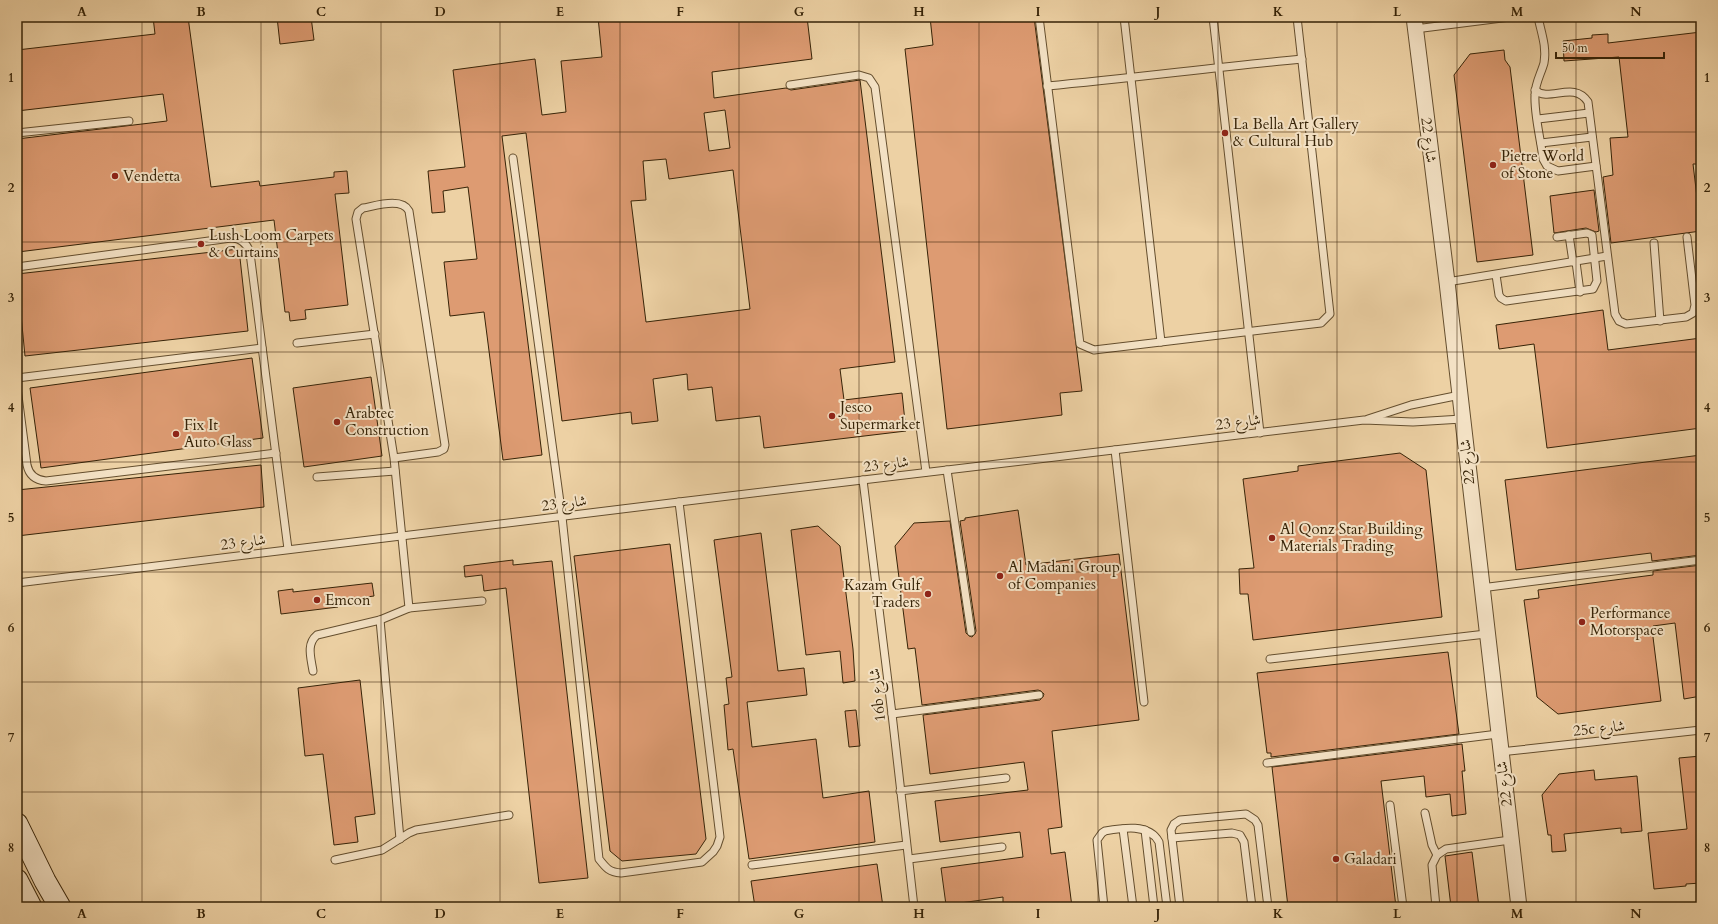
<svg xmlns="http://www.w3.org/2000/svg" width="1718" height="924" viewBox="0 0 1718 924" font-family="Cardo,Amiri,serif">
<style>
.building{fill:#dd9b72;stroke:#362307;fill-rule:evenodd}
.lines{fill:none;stroke-linecap:round;stroke-linejoin:round}
.lane-casing{stroke:#644e2e;stroke-width:9}
.street-casing{stroke:#644e2e;stroke-width:17}
.secondary-casing{stroke:#362307;stroke-width:23}
.lane{stroke:#f3e1c4;stroke-width:7}
.street{stroke:#f3e1c4;stroke-width:15}
.secondary{stroke:#f3e1c4;stroke-width:21}
.grid{fill:none;stroke:#362307;stroke-width:1;stroke-opacity:0.55}
.poi-dot{fill:#8f2418;stroke:#f3e1c4;stroke-width:1.5}
.labels{text-anchor:middle;dominant-baseline:central;stroke-width:4;stroke-linejoin:round;paint-order:stroke}
.poi-label{font-size:15px;fill:#362307;stroke:#f3e1c4;text-anchor:start}
.street-label{font-size:15px;fill:#362307;stroke:#f3e1c4}
.neatline{fill:none;stroke:#362307;stroke-width:1.5}
.grid-label{font-size:13px;text-anchor:middle;font-weight:bold;fill:#362307}
</style>
<rect width="100%" height="100%" fill="#edd1a4"/>
<filter id="stains"><feTurbulence type="fractalNoise" baseFrequency=".005" numOctaves="4"/><feColorMatrix values="0 0 0 0 .2 0 0 0 0 .09 0 0 0 0 .02 0 0 0 .5 -.17"/></filter>
<radialGradient id="worn" r=".72"><stop offset=".6" stop-color="#630" stop-opacity="0"/><stop offset="1" stop-color="#630" stop-opacity=".3"/></radialGradient>
<!-- building -->
<g class="building">
<polygon points="153,17 188,17 211,187 259,181 260,186 334,177 334,172 347,171 349,193 335,194 348,305 305,310 306,319 290,321 289,312 285,312 274,220 18,252 17,240 17,139 167,121 163,94 17,111 17,50 155,34"/>
<polygon points="277,17 311,17 314,40 280,44"/>
<path d="M598 17H807L812 59 712 72 714 98 786 88 791 90 860 80 895 362 840 369 844 400 902 393 906 431 764 448 760 416 716 421 712 387 688 390 687 374 653 379 658 421 632 424 631 412 562 421 526 133 502 136 542 455 503 460 484 312 450 316 444 262 477 259 468 187 443 191 445 212 432 213 428 171 465 167 453 70 535 59 542 115 566 112 561 61 602 57ZM725 110 730 148 709 151 704 113ZM666 159 669 179 733 170 750 309 646 322 631 201 646 200 643 161Z"/>
<polygon points="930,17 1034,17 1082,391 1060,393 1062,415 947,429 905,49 933,45"/>
<polygon points="1701,32 1701,164 1693,164 1701,231 1611,243 1603,177 1613,175 1610,138 1628,137 1619,57 1564,61 1563,41 1592,38 1592,35 1608,34 1608,43"/>
<polygon points="1504,50 1505,60 1510,67 1533,255 1477,262 1454,75 1470,54"/>
<polygon points="1594,190 1599,231 1596,232 1586,228 1554,233 1550,196"/>
<polygon points="239,249 248,331 25,356 17,274"/>
<polygon points="1603,310 1608,350 1701,338 1701,428 1547,448 1534,344 1499,349 1496,325"/>
<polygon points="252,358 263,438 41,468 30,388"/>
<polygon points="371,377 382,456 304,467 293,388"/>
<polygon points="1400,453 1426,470 1442,617 1253,640 1248,594 1240,594 1239,569 1254,568 1243,479 1298,471 1298,466"/>
<polygon points="1701,455 1701,555 1652,561 1651,553 1516,570 1505,480"/>
<polygon points="261,465 264,507 17,536 17,490"/>
<polygon points="1018,510 1026,565 1119,554 1139,720 1052,731 1062,827 1048,829 1051,854 1065,852 1072,907 1003,907 1003,897 946,905 941,868 1023,857 1020,832 940,842 935,801 1028,790 1024,762 930,774 923,715 1040,700 1043,697 1044,694 1041,691 1038,690 922,705 915,648 908,649 895,546 914,523 950,521 966,633 969,636 972,637 975,634 976,631 960,521 965,520 965,518"/>
<polygon points="818,526 840,546 853,649 855,681 843,683 840,651 806,655 791,530"/>
<polygon points="761,533 778,671 804,668 807,695 747,702 752,747 816,739 823,798 869,791 875,842 749,859 733,749 728,750 724,705 729,704 726,678 732,677 714,540"/>
<polygon points="670,544 706,839 696,854 622,861 610,851 574,556"/>
<polygon points="513,560 513,565 552,561 588,878 539,883 506,588 484,591 482,575 465,577 464,566"/>
<polygon points="1701,565 1701,696 1684,699 1675,623 1653,626 1652,629 1661,701 1558,714 1537,697 1524,600 1539,598 1538,590 1653,575 1653,571"/>
<polygon points="372,583 374,596 337,601 338,607 281,614 278,591 293,589 293,592"/>
<polygon points="1448,652 1459,734 1271,757 1271,753 1267,753 1257,673"/>
<polygon points="360,680 375,814 355,817 358,842 334,845 323,754 305,756 298,688"/>
<polygon points="856,710 860,746 849,747 845,711"/>
<polygon points="1462,744 1465,771 1462,771 1466,814 1452,816 1450,794 1426,797 1424,776 1381,781 1396,907 1288,907 1272,767"/>
<polygon points="1701,756 1701,883 1686,884 1686,886 1654,889 1648,833 1687,829 1679,758"/>
<polygon points="1594,770 1595,780 1637,776 1642,831 1621,833 1621,828 1564,834 1566,851 1552,852 1551,835 1548,835 1542,795 1559,774"/>
<polygon points="1472,852 1479,907 1451,907 1445,856"/>
<polygon points="877,864 883,907 755,907 751,881"/>
</g>
<g class="lines">
<defs>
<g id="lane">
<polyline points="1039,17 1080,344 1094,350 1321,323 1330,314 1297,17"/>
<polyline points="1124,17 1161,342"/>
<polyline points="1213,17 1260,433"/>
<path d="M1538 17C1541 32 1547 47 1544 63 1541 74 1535 83 1535 95 1534 115 1541 140 1543 159L1547 166 1558 171 1596 166"/>
<polyline points="1415,29 1510,17"/>
<polyline points="790,85 859,75 869,78 875,87 926,472"/>
<path d="M1047 86C1133 78 1217 67 1302 59"/>
<path d="M1535 90C1549 103 1574 80 1588 102L1615 314 1619 321 1626 324 1686 317 1693 313 1695 305 1687 237"/>
<polyline points="1538,119 1589,113"/>
<polyline points="17,133 129,121"/>
<polyline points="1541,143 1592,137"/>
<path d="M513 158 562 517 599 859C606 868 609 872 621 873L702 862 713 852 717 846 720 837 679 502"/>
<polyline points="1569,235 1573,262"/>
<polyline points="1654,243 1660,321"/>
<polyline points="1576,262 1580,292"/>
<path d="M17 267 231 238C241 238 247 243 250 253L288 549"/>
<polyline points="1496,275 1499,295 1501,298 1506,301 1593,289 1597,281 1592,235 1587,233 1557,237"/>
<polyline points="1447,282 1607,256"/>
<polyline points="297,343 375,334"/>
<polyline points="17,378 262,348"/>
<path d="M17 388 27 465C29 475 35 480 46 481L276 453"/>
<polyline points="1368,419 1411,405 1460,395"/>
<polyline points="1115,450 1144,702"/>
<path d="M394 458 438 452 444 449 445 445 409 211C402 197 375 206 363 208L358 212 356 219 394 458 409 608"/>
<polyline points="947,470 971,632"/>
<polyline points="317,477 395,471"/>
<polyline points="863,480 892,714 914,907"/>
<polyline points="17,583 679,502 1364,420 1413,422 1462,419"/>
<polyline points="1481,588 1701,560"/>
<polyline points="380,620 400,839"/>
<polyline points="1270,659 1486,634"/>
<path d="M313 671C311 658 306 644 317 635L380 620 409 608 482 601"/>
<polyline points="892,714 1039,695"/>
<polyline points="1500,752 1701,730"/>
<polyline points="1267,763 1498,734"/>
<polyline points="900,791 1006,778"/>
<polyline points="1390,805 1403,907"/>
<polyline points="1425,813 1432,845 1437,855"/>
<polyline points="1123,829 1133,907"/>
<polyline points="1145,830 1154,907"/>
<polyline points="1172,838 1232,833 1240,835 1244,842 1252,907"/>
<polyline points="909,859 1002,847"/>
<polyline points="335,860 382,850 409,833 416,830 509,815"/>
<polyline points="752,865 906,845"/>
<path d="M1104 907 1097 840 1102 833 1105 831C1122 828 1149 823 1159 842L1167 907"/>
<polyline points="1180,907 1171,830 1174,824 1180,820 1246,814 1255,820 1258,825 1268,907"/>
<polyline points="1436,907 1432,865 1437,855 1446,849 1510,840"/>
</g>
<polyline id="street" points="1414,17 1447,282 1519,907"/>
<g id="secondary">
<polyline points="17,824 45,881 60,907"/>
<polyline points="17,880 31,907"/>
</g>
</defs>
<!-- lane casing -->
<use href="#lane" class="lane-casing"/>
<!-- street casing -->
<use href="#street" class="street-casing"/>
<!-- secondary casing -->
<use href="#secondary" class="secondary-casing"/>
<!-- lane -->
<use href="#lane" class="lane"/>
<!-- street -->
<use href="#street" class="street"/>
<!-- secondary -->
<use href="#secondary" class="secondary"/>
</g>
<!-- grid -->
<path class="grid" d="M142 17V907M261 17V907M381 17V907M500 17V907M620 17V907M739 17V907M859 17V907M979 17V907M1098 17V907M1218 17V907M1337 17V907M1457 17V907M1576 17V907M17 132H1701M17 242H1701M17 352H1701M17 462H1701M17 572H1701M17 682H1701M17 792H1701"/>
<!-- markers -->
<g class="poi-dot">
<circle cx="1225" cy="133" r="4"/>
<circle cx="1493" cy="165" r="4"/>
<circle cx="115" cy="176" r="4"/>
<circle cx="201" cy="244" r="4"/>
<circle cx="832" cy="416" r="4"/>
<circle cx="337" cy="422" r="4"/>
<circle cx="176" cy="434" r="4"/>
<circle cx="1272" cy="538" r="4"/>
<circle cx="1000" cy="576" r="4"/>
<circle cx="928" cy="594" r="4"/>
<circle cx="317" cy="600" r="4"/>
<circle cx="1582" cy="622" r="4"/>
<circle cx="1336" cy="859" r="4"/>
</g>
<g class="labels">
<!-- poi labels -->
<g class="poi-label">
<text x="1233" y="124">La Bella Art Gallery<tspan x="1233" dy="17">&amp; Cultural Hub</tspan></text>
<text x="1501" y="156">Pietre World<tspan x="1501" dy="17">of Stone</tspan></text>
<text x="123" y="176">Vendetta</text>
<text x="209" y="235">Lush Loom Carpets<tspan x="209" dy="17">&amp; Curtains</tspan></text>
<text x="840" y="407">Jesco<tspan x="840" dy="17">Supermarket</tspan></text>
<text x="345" y="413">Arabtec<tspan x="345" dy="17">Construction</tspan></text>
<text x="184" y="425">Fix It<tspan x="184" dy="17">Auto Glass</tspan></text>
<text x="1280" y="529">Al Qonz Star Building<tspan x="1280" dy="17">Materials Trading</tspan></text>
<text x="1008" y="567">Al Madani Group<tspan x="1008" dy="17">of Companies</tspan></text>
<text x="920" y="585" text-anchor="end">Kazam Gulf<tspan x="920" dy="17">Traders</tspan></text>
<text x="325" y="600">Emcon</text>
<text x="1590" y="613">Performance<tspan x="1590" dy="17">Motorspace</tspan></text>
<text x="1344" y="859">Galadari</text>
</g>
<!-- street labels -->
<g class="street-label">
<text transform="translate(1429 140) rotate(83)">شارع 22</text>
<text transform="translate(1238 422) rotate(-7)">شارع 23</text>
<text transform="translate(1467 462) rotate(-96)">شارع 22</text>
<text transform="translate(886 464) rotate(-7)">شارع 23</text>
<text transform="translate(564 503) rotate(-7)">شارع 23</text>
<text transform="translate(243 542) rotate(-7)">شارع 23</text>
<text transform="translate(877 695) rotate(-97)">16b شارع</text>
<text transform="translate(1599 728) rotate(-6)">25c شارع</text>
<text transform="translate(1504 784) rotate(-97)">شارع 22</text>
</g>
</g>
<!-- margin -->
<rect width="1718" height="924" fill="none" stroke="#edd1a4" stroke-width="44"/>
<!-- scale -->
<path d="M1556 52v6h108v-6" fill="none" stroke="#362307" stroke-width="2"/>
<text x="1562" y="52" font-size="12" fill="#362307" stroke="#f3e1c4" stroke-width="3" paint-order="stroke">50 m</text>
<rect x="22" y="22" width="1674" height="880" class="neatline"/>
<g class="grid-label">
<text x="82" y="16">A</text>
<text x="201" y="16">B</text>
<text x="321" y="16">C</text>
<text x="440" y="16">D</text>
<text x="560" y="16">E</text>
<text x="680" y="16">F</text>
<text x="799" y="16">G</text>
<text x="919" y="16">H</text>
<text x="1038" y="16">I</text>
<text x="1158" y="16">J</text>
<text x="1278" y="16">K</text>
<text x="1397" y="16">L</text>
<text x="1517" y="16">M</text>
<text x="1636" y="16">N</text>
<text x="11" y="82">1</text>
<text x="1707" y="82">1</text>
<text x="11" y="192">2</text>
<text x="1707" y="192">2</text>
<text x="11" y="302">3</text>
<text x="1707" y="302">3</text>
<text x="11" y="412">4</text>
<text x="1707" y="412">4</text>
<text x="11" y="522">5</text>
<text x="1707" y="522">5</text>
<text x="11" y="632">6</text>
<text x="1707" y="632">6</text>
<text x="11" y="742">7</text>
<text x="1707" y="742">7</text>
<text x="11" y="852">8</text>
<text x="1707" y="852">8</text>
<text x="82" y="918">A</text>
<text x="201" y="918">B</text>
<text x="321" y="918">C</text>
<text x="440" y="918">D</text>
<text x="560" y="918">E</text>
<text x="680" y="918">F</text>
<text x="799" y="918">G</text>
<text x="919" y="918">H</text>
<text x="1038" y="918">I</text>
<text x="1158" y="918">J</text>
<text x="1278" y="918">K</text>
<text x="1397" y="918">L</text>
<text x="1517" y="918">M</text>
<text x="1636" y="918">N</text>
</g>
<rect width="100%" height="100%" filter="url(#stains)"/>
<rect width="100%" height="100%" fill="url(#worn)"/>
</svg>
